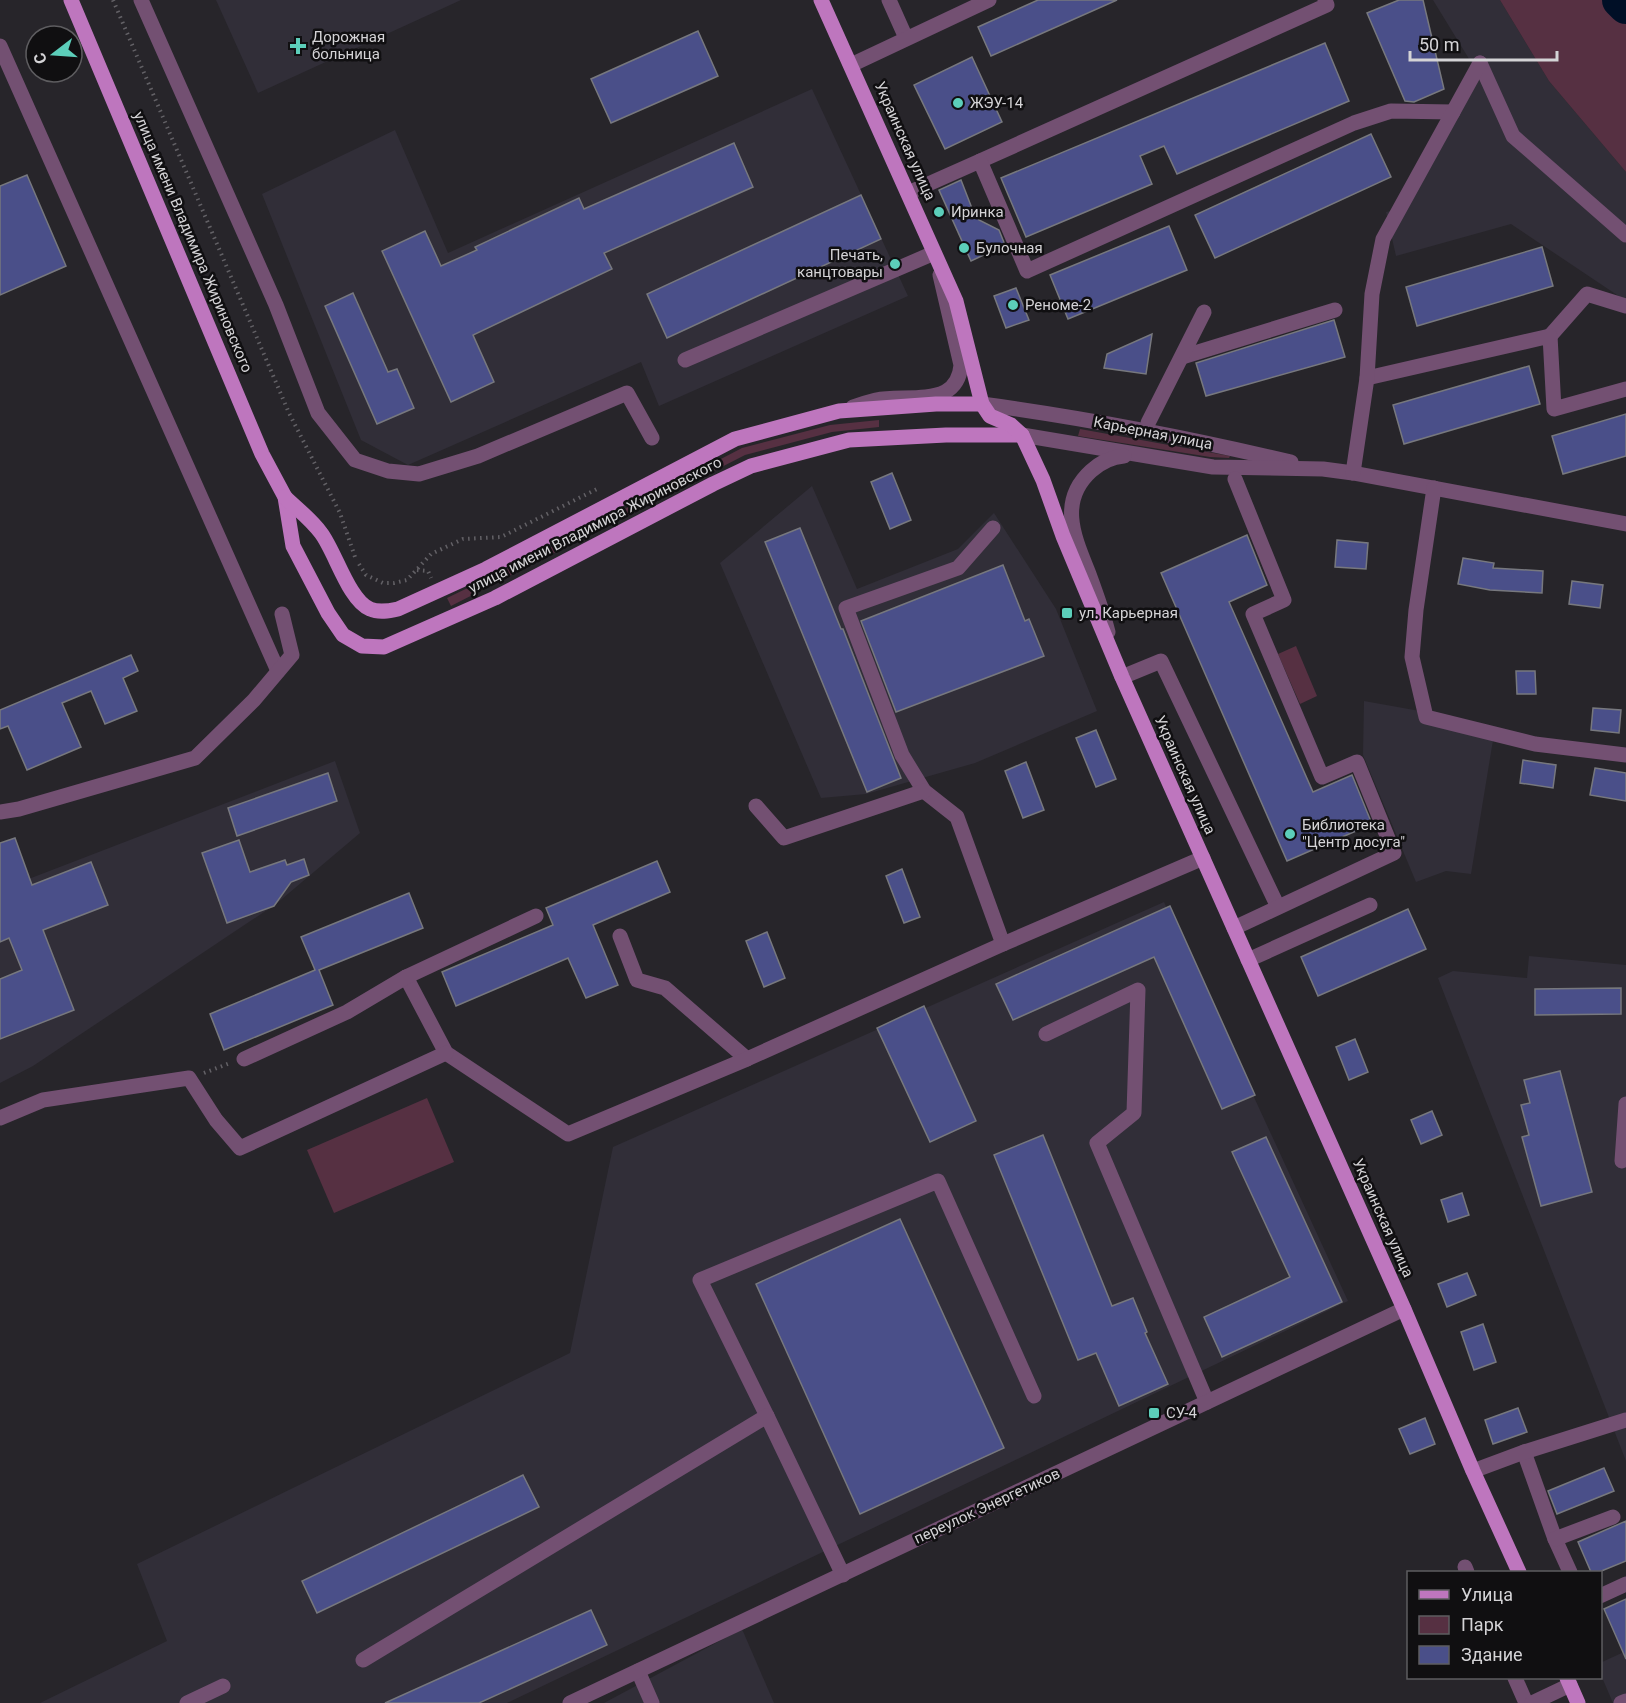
<svg xmlns="http://www.w3.org/2000/svg" width="1626" height="1703" viewBox="0 0 1626 1703" font-family="Roboto,sans-serif">
<style>
.built{fill:#312e38}
.green{fill:#563042}
.lines{fill:none;stroke-linecap:round;stroke-linejoin:round}
.river{stroke:#000f26;stroke-width:36}
.building{fill:#4a4f89;stroke:#77787e;stroke-width:1.5}
.path{stroke:#636166;stroke-width:4;stroke-dasharray:1.5 4.5;stroke-linecap:butt}
.minor{stroke:#735072;stroke-width:15}
.major{stroke:#be76be;stroke-width:15}
.poi-dot{fill:#5cceba;stroke:#100f11;stroke-width:2}
.labels{text-anchor:middle;dominant-baseline:central;stroke-width:5;stroke-linejoin:round;paint-order:stroke}
.poi-label{font-size:15px;fill:#d4d3d6;stroke:#100f11;text-anchor:start}
.street-label{font-size:15px;fill:#d4d3d6;stroke:#100f11}
</style>
<rect width="100%" height="100%" fill="#27252a"/>
<!-- built -->
<g class="built">
<polygon points="216,0 461,0 258,93"/>
<polygon points="1433,0 1500,0 1549,81 1626,172 1626,301 1511,224 1396,256 1386,212 1391,211 1474,67"/>
<polygon points="812,89 908,296 659,406 641,362 408,465 361,440 262,194 395,130 448,253"/>
<polygon points="812,486 857,589 958,549 994,513 1056,609 1097,711 975,763 866,794 821,798 720,563"/>
<polygon points="1364,701 1431,713 1495,728 1471,874 1446,871 1416,882 1363,755"/>
<polygon points="335,761 360,833 276,904 33,1066 0,1083 0,890"/>
<polygon points="1164,902 1348,1301 507,1703 40,1703 167,1641 137,1564 570,1353 613,1147"/>
<polygon points="1529,956 1626,965 1626,1461 1438,978 1453,971 1527,978"/>
<polygon points="742,1629 774,1703 604,1703"/>
<polygon points="1626,1651 1626,1703 1613,1703 1601,1675 1600,1663"/>
</g>
<!-- green -->
<g class="green">
<polygon points="1500,0 1626,0 1626,172 1549,81"/>
<polygon points="879,420 879,427 832,432 745,455 451,606 447,598 538,554 742,448 830,425"/>
<polygon points="1080,429 1230,456 1229,458 1210,457 1078,436"/>
<polygon points="1296,646 1317,696 1300,704 1278,654"/>
<polygon points="427,1098 454,1162 334,1213 307,1150"/>
</g>
<g class="lines">
<!-- river -->
<polyline class="river" points="1620,0 1626,6"/>
</g>
<!-- building -->
<g class="building">
<polygon points="1038,0 1117,0 991,56 978,27"/>
<polygon points="1399,0 1423,0 1444,89 1414,102 1405,101 1367,13"/>
<polygon points="698,31 718,76 611,123 591,79"/>
<polygon points="1325,43 1349,101 1177,174 1164,146 1140,156 1152,184 1026,237 1001,178"/>
<polygon points="972,57 1002,122 945,149 914,85"/>
<polygon points="1371,134 1391,177 1215,258 1195,215"/>
<polygon points="734,143 753,187 604,253 612,269 473,335 494,382 451,402 382,251 425,231 441,266 477,250 475,247 579,198 584,209"/>
<polygon points="27,175 66,266 0,295 0,186"/>
<polygon points="961,180 973,211 975,210 979,220 999,230 1005,245 971,261 939,190"/>
<polygon points="861,195 881,239 667,338 647,294"/>
<polygon points="1169,226 1187,270 1068,319 1050,275"/>
<polygon points="1542,247 1553,286 1417,326 1406,287"/>
<polygon points="1016,288 1029,320 1006,328 994,296"/>
<polygon points="353,293 388,372 397,369 414,408 377,424 325,306"/>
<polygon points="1334,320 1345,357 1206,396 1196,363"/>
<polygon points="1152,334 1146,374 1104,368 1107,354"/>
<polygon points="1529,366 1540,404 1404,444 1393,405"/>
<polygon points="1626,414 1626,456 1563,474 1552,436"/>
<polygon points="892,473 911,520 890,529 871,482"/>
<polygon points="800,528 841,629 843,629 901,778 867,792 765,542"/>
<polygon points="1247,535 1267,585 1229,602 1313,792 1352,775 1372,824 1287,861 1161,573"/>
<polygon points="1337,540 1368,543 1366,569 1335,567"/>
<polygon points="1463,558 1494,563 1493,568 1543,571 1542,593 1490,590 1458,584"/>
<polygon points="1003,565 1025,621 1029,619 1044,656 896,712 861,621"/>
<polygon points="1572,581 1603,585 1600,608 1569,604"/>
<polygon points="131,655 138,671 123,678 137,711 105,724 91,691 62,703 81,747 27,770 8,726 0,729 0,710"/>
<polygon points="1516,671 1535,671 1536,694 1517,694"/>
<polygon points="1593,708 1621,710 1619,733 1591,730"/>
<polygon points="1096,730 1116,779 1096,787 1076,738"/>
<polygon points="1523,760 1556,765 1553,788 1520,783"/>
<polygon points="1026,762 1044,810 1023,818 1005,771"/>
<polygon points="1595,768 1626,773 1626,801 1590,795"/>
<polygon points="328,773 337,801 237,836 228,808"/>
<polygon points="15,838 32,885 91,862 108,905 43,930 74,1010 0,1039 0,979 22,970 9,938 0,942 0,843"/>
<polygon points="239,840 250,872 285,860 287,865 304,859 309,875 291,882 274,906 227,923 202,853"/>
<polygon points="657,861 670,892 593,925 618,985 586,998 568,958 456,1006 442,972 553,925 546,908"/>
<polygon points="902,869 920,917 904,923 886,876"/>
<polygon points="409,893 423,928 319,970 333,1005 224,1050 210,1014 315,970 301,937"/>
<polygon points="1170,906 1255,1095 1222,1109 1154,957 1013,1020 996,984"/>
<polygon points="1408,909 1426,949 1318,996 1301,957"/>
<polygon points="767,932 785,978 764,987 746,941"/>
<polygon points="1621,988 1621,1014 1535,1015 1535,989"/>
<polygon points="924,1006 976,1121 930,1142 877,1028"/>
<polygon points="1355,1039 1368,1072 1349,1080 1336,1047"/>
<polygon points="1560,1071 1592,1192 1541,1206 1522,1137 1529,1135 1521,1105 1530,1103 1524,1080"/>
<polygon points="1432,1111 1442,1135 1421,1144 1411,1120"/>
<polygon points="1043,1135 1112,1306 1133,1298 1147,1332 1145,1333 1168,1384 1119,1406 1096,1353 1078,1360 994,1155"/>
<polygon points="1266,1137 1342,1302 1222,1357 1204,1317 1290,1277 1232,1152"/>
<polygon points="1462,1193 1469,1215 1448,1222 1441,1200"/>
<polygon points="900,1219 1004,1448 860,1514 756,1284"/>
<polygon points="1467,1273 1476,1295 1447,1307 1438,1284"/>
<polygon points="1483,1324 1496,1362 1474,1370 1461,1332"/>
<polygon points="1518,1408 1527,1432 1493,1444 1485,1420"/>
<polygon points="1425,1418 1435,1444 1410,1454 1399,1429"/>
<polygon points="1604,1468 1614,1491 1557,1514 1548,1491"/>
<polygon points="523,1475 539,1507 317,1613 302,1581"/>
<polygon points="1626,1521 1626,1561 1599,1572 1591,1572 1578,1542"/>
<polygon points="1626,1599 1626,1659 1604,1609"/>
<polygon points="591,1610 607,1645 479,1703 385,1703"/>
</g>
<g class="lines">
<!-- path -->
<g class="path">
<polyline points="113,0 289,413 340,513 355,557"/>
<polyline points="359,564 366,575 383,583 394,583 407,580 431,554 463,539 501,537 599,488"/>
<polyline points="417,570 428,571 431,578"/>
<polyline points="204,1073 230,1063"/>
</g>
<!-- minor -->
<g class="minor">
<polyline points="141,0 276,305 318,413 355,460 388,471 419,474 478,456 627,393 652,438"/>
<polyline points="889,0 906,38"/>
<polyline points="0,46 278,671"/>
<polyline points="1480,63 1513,136 1626,235"/>
<polyline points="851,65 989,0"/>
<polyline points="980,161 1327,5 1325,0"/>
<polyline points="908,193 980,161 1027,271 1354,123 1391,111 1453,112"/>
<polyline points="1550,336 1587,294 1626,306"/>
<polyline points="1182,357 1335,310"/>
<polyline points="685,360 934,253"/>
<polyline points="1367,378 1550,336 1554,409 1626,389"/>
<path d="M982 404C1086 418 1189 438 1291 462"/>
<path d="M853 407C861 404 868 402 876 400 896 396 927 401 945 392 956 386 960 377 961 365L940 275"/>
<polyline points="1148,423 1204,312"/>
<polyline points="1022,435 1213,467 1323,469 1353,473 1626,524"/>
<polyline points="1353,473 1367,378 1372,294 1383,239 1480,63"/>
<polyline points="1434,488 1416,610 1412,657 1426,717 1535,744 1626,755"/>
<polyline points="993,528 958,568 846,608 902,755 924,791 957,817 1003,944"/>
<path d="M1108 632C1103 612 1096 593 1089 574 1075 539 1057 502 1091 471 1101 462 1111 457 1124 456"/>
<polyline points="1122,677 1161,661 1278,907"/>
<polyline points="756,806 784,838 924,791"/>
<polyline points="0,812 19,809 195,758 254,700 292,655 282,614"/>
<polyline points="1234,928 1394,853 1357,762 1322,777 1253,614 1284,600 1235,479"/>
<polyline points="620,936 637,980 665,988 747,1059"/>
<polyline points="1248,960 1370,905"/>
<polyline points="406,977 446,1053 568,1134 747,1059 1003,944 1203,858"/>
<polyline points="1046,1034 1138,990 1134,1113 1097,1143 1207,1402"/>
<polyline points="244,1059 347,1012 406,977 536,916"/>
<polyline points="0,1118 43,1100 189,1078 216,1120 240,1148 446,1053"/>
<polyline points="1622,1161 1626,1104"/>
<polyline points="767,1416 700,1280 938,1181 1034,1396"/>
<polyline points="1524,1452 1555,1539 1570,1572"/>
<polyline points="1473,1471 1524,1452 1626,1420"/>
<polyline points="1555,1539 1613,1517"/>
<polyline points="1465,1567 1467,1572"/>
<polyline points="1600,1596 1626,1584"/>
<polyline points="363,1660 767,1416 843,1575"/>
<polyline points="638,1671 652,1703"/>
<polyline points="1515,1678 1526,1703"/>
<polyline points="187,1703 223,1686"/>
<polyline points="570,1703 1404,1309"/>
<polyline points="1532,1703 1570,1685"/>
<polyline points="1621,1703 1626,1701"/>
</g>
<!-- major -->
<g class="major">
<polyline points="71,0 262,454 285,497 293,546 328,613 343,635 362,646 384,647 495,598 713,484 751,466 849,440 946,435 1022,435"/>
<polyline points="821,0 956,301 982,404 990,416 1011,425 1022,435 1043,480 1063,536 1122,677 1404,1309 1473,1471 1519,1572"/>
<path d="M285 497C296 508 311 519 321 533 335 551 349 601 370 609 379 613 389 611 398 609L486 569 735 439 839 411 936 404H982"/>
<polyline points="1567,1678 1578,1703"/>
</g>
</g>
<!-- markers -->
<g class="poi-dot">
<path d="M295 37h6v6h6v6h-6v6h-6v-6h-6v-6h6z"/>
<circle cx="958" cy="103" r="6"/>
<circle cx="939" cy="212" r="6"/>
<circle cx="964" cy="248" r="6"/>
<circle cx="895" cy="264" r="6"/>
<circle cx="1013" cy="305" r="6"/>
<rect x="1061" y="607" width="12" height="12" rx="3"/>
<circle cx="1290" cy="834" r="6"/>
<rect x="1148" y="1407" width="12" height="12" rx="3"/>
</g>
<g class="labels">
<!-- poi labels -->
<g class="poi-label">
<text x="312" y="37">Дорожная<tspan x="312" dy="17">больница</tspan></text>
<text x="970" y="103">ЖЭУ-14</text>
<text x="951" y="212">Иринка</text>
<text x="976" y="248">Булочная</text>
<text x="883" y="255" text-anchor="end">Печать,<tspan x="883" dy="17">канцтовары</tspan></text>
<text x="1025" y="305">Реноме-2</text>
<text x="1079" y="613">ул. Карьерная</text>
<text x="1302" y="825">Библиотека<tspan x="1302" dy="17">"Центр досуга"</tspan></text>
<text x="1166" y="1413">СУ-4</text>
</g>
<!-- street labels -->
<g class="street-label">
<text transform="translate(905 141) rotate(66)">Украинская улица</text>
<text transform="translate(193 242) rotate(67)">улица имени Владимира Жириновского</text>
<text transform="translate(1153 433) rotate(11)">Карьерная улица</text>
<text transform="translate(595 525) rotate(-27)">улица имени Владимира Жириновского</text>
<text transform="translate(1185 775) rotate(66)">Украинская улица</text>
<text transform="translate(1383 1218) rotate(66)">Украинская улица</text>
<text transform="translate(987 1506) rotate(-25)">переулок Энергетиков</text>
</g>
</g>
<!-- legend -->
<rect x="1407" y="1571" width="195" height="108" fill="#100f11" stroke="#5e5d60" stroke-width="1.5"/>
<rect x="1419" y="1590" width="30" height="9" fill="#be76be" stroke="#5e5d60" stroke-width="1.5"/>
<text x="1461" y="1601" font-size="18" fill="#d4d3d6">Улица</text>
<rect x="1419" y="1616" width="30" height="18" fill="#563042" stroke="#5e5d60" stroke-width="1.5"/>
<text x="1461" y="1631" font-size="18" fill="#d4d3d6">Парк</text>
<rect x="1419" y="1646" width="30" height="18" fill="#4a4f89" stroke="#5e5d60" stroke-width="1.5"/>
<text x="1461" y="1661" font-size="18" fill="#d4d3d6">Здание</text>
<!-- north arrow -->
<g transform="translate(54 54) rotate(253)"><circle r="28" fill="#100f11" stroke="#5e5d60" stroke-width="1.5"/>
<path d="M0-4.5L10 22L0 15L-10 22Z" fill="#5cceba"/>
<text y="-9" font-size="16" font-weight="bold" text-anchor="middle" fill="#d4d3d6">С</text>
</g>
<!-- scale -->
<path d="M1410 51v9h147v-9" fill="none" stroke="#d4d3d6" stroke-width="3"/>
<text x="1419" y="51" font-size="18" fill="#d4d3d6" stroke="#100f11" stroke-width="4.5" paint-order="stroke">50 m</text>
</svg>
